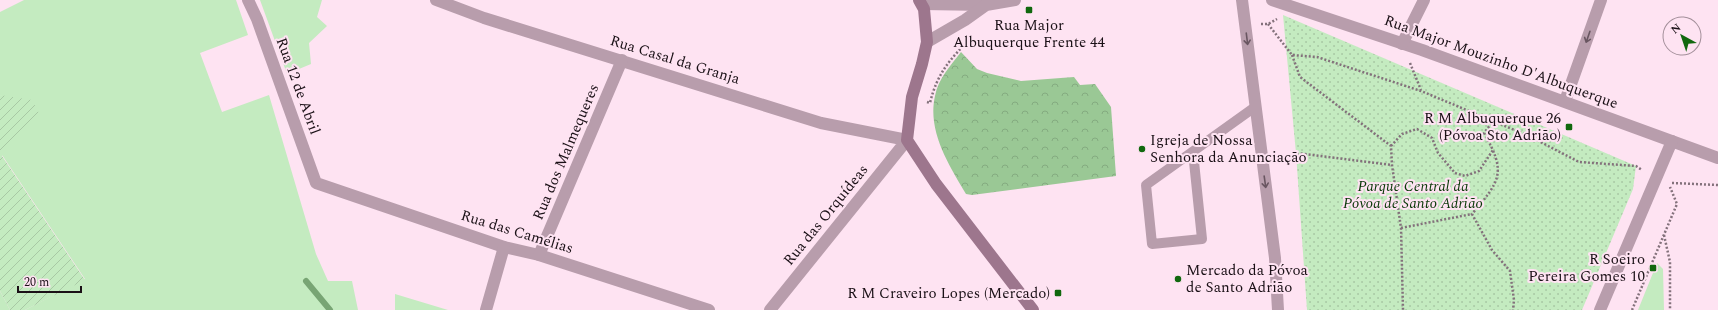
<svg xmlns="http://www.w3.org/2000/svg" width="1718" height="310" viewBox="0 0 1718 310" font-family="Spectral,serif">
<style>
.grass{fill:#c4ebc0}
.forest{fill:url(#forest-crowns)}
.park{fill:url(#park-dots)}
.garden{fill:url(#garden-furrows)}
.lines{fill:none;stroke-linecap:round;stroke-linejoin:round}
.stream{stroke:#78a574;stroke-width:6}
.path{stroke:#83717b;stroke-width:2.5;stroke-dasharray:2 2;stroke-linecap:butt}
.lane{stroke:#b89dac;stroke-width:10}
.street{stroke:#b89dac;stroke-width:12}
.secondary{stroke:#9d768d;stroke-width:12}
.oneway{stroke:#695661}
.poi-dot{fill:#11680e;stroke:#fee3f2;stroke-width:1.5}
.labels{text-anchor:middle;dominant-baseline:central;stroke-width:4;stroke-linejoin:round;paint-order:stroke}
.poi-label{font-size:15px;fill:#1a1016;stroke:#fee3f2;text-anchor:end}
.street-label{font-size:15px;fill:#1a1016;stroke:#fee3f2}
.park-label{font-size:15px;font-style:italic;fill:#093907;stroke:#fee3f2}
</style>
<defs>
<pattern id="forest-crowns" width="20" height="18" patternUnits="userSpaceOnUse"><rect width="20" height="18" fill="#9ac895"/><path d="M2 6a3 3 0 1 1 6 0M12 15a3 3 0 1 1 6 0" fill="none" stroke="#84ab80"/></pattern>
<pattern id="park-dots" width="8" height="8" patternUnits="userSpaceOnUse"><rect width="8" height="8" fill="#c4ebc0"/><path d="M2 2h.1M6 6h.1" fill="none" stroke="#a8c8a4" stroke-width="1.8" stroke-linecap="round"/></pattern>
<pattern id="garden-furrows" width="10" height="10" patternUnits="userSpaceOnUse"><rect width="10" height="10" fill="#c4ebc0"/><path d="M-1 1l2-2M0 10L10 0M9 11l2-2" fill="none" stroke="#a8c8a4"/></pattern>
</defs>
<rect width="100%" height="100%" fill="#fee3f2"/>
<!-- grass -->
<g class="grass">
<polygon points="24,0 236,0 248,35 200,53 222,112 269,95 316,254 328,281 352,281 358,310 25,310 85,279 2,155 4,97 0,95 0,12"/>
<polygon points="260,0 322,0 317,17 327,26 309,43 311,64 287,74"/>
<polygon points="1657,263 1663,269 1664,310 1638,310"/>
<polygon points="0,291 10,310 0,310"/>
<polygon points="395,294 448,310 395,310"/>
</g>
<!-- forest -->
<path class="forest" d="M961 52 977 69 987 73 1021 81 1074 77 1080 85 1095 84 1111 107 1116 176 972 195 966 194C949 165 927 131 935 96 938 79 951 65 961 52Z"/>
<!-- park -->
<polygon class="park" points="1283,15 1636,166 1633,189 1582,310 1307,310 1296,153"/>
<!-- garden -->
<polygon class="garden" points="0,95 32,100 40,115 2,156 85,280 25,310 10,310 0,291"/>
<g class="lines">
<!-- stream -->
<polyline class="stream" points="306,281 330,310"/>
<!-- path -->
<g class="path">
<polyline points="1261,24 1268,24 1277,19"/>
<polyline points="1268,24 1292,55 1317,57 1421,91 1529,136 1579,162 1636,166 1642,170"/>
<polyline points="1292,55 1300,77 1391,146 1392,165 1401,228 1403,310"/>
<polyline points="1410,63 1421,90"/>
<path d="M927 102 930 103C937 73 951 58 972 37"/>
<path d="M1494 120 1484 133C1507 173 1500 181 1472 214L1492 250 1510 271 1514 300 1513 310"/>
<polyline points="1391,146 1402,134 1417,129 1432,138 1438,153 1455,173 1465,176 1479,171 1493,150"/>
<polyline points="1278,160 1296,153 1392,165"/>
<polyline points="1672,183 1718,185"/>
<polyline points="1401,228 1472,214"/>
<polyline points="1664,235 1670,262 1670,310"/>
<polyline points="1632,310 1677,204 1670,187"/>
</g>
<!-- lane -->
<polyline class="lane" points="1193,152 1202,239 1152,244 1146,185 1255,107"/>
<!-- street -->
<g class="street">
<polyline points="248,0 257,19 316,183 504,247 539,255 709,310"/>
<polyline points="436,0 484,18 821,123 907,140 770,310"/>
<polyline points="1242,0 1275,258 1278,310"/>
<polyline points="1272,0 1422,50 1718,158"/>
<polyline points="923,4 986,5"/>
<polyline points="927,42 965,20 986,5 1015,0"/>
<polyline points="1402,44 1424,0"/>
<polyline points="1565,101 1601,0"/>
<polyline points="539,255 622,60"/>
<polyline points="486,310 504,247"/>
<polyline points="1600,310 1672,141"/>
</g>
<!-- secondary -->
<polyline class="secondary" points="919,0 924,9 927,42 922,64 912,97 907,140 936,184 1033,310"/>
</g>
<!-- one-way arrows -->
<defs><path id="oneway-shaft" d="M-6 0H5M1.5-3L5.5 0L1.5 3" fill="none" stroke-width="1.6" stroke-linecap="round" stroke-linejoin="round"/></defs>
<g class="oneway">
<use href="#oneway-shaft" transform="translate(1588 37) rotate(109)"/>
<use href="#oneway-shaft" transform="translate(1247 39) rotate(83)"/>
<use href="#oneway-shaft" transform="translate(1265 182) rotate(82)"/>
</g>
<!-- markers -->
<g class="poi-dot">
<rect x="1025" y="6" width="8" height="8" rx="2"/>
<rect x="1565" y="123" width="8" height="8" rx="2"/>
<circle cx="1142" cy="149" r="4"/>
<rect x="1649" y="264" width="8" height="8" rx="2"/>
<circle cx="1178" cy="279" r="4"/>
<rect x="1054" y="289" width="8" height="8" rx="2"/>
</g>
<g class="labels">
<!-- poi labels -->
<g class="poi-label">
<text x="1029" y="25" text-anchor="middle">Rua Major<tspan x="1029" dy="17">Albuquerque Frente 44</tspan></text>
<text x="1561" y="118">R M Albuquerque 26<tspan x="1561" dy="17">(Póvoa Sto Adrião)</tspan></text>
<text x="1150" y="140" text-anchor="start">Igreja de Nossa<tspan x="1150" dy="17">Senhora da Anunciação</tspan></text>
<text x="1645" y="259">R Soeiro<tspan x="1645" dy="17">Pereira Gomes 10</tspan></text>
<text x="1186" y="270" text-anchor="start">Mercado da Póvoa<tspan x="1186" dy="17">de Santo Adrião</tspan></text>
<text x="1050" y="293">R M Craveiro Lopes (Mercado)</text>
</g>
<!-- street labels -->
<g class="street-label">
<text transform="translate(675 60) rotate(17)">Rua Casal da Granja</text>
<text transform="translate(1501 62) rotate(20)">Rua Major Mouzinho D'Albuquerque</text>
<text transform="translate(298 86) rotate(70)">Rua 12 de Abril</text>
<text transform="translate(566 152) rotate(-67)">Rua dos Malmequeres</text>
<text transform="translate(826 215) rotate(-51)">Rua das Orquídeas</text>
<text transform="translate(517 232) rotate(17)">Rua das Camélias</text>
</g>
<!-- park labels -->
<g class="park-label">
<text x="1413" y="186">Parque Central da<tspan x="1413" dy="17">Póvoa de Santo Adrião</tspan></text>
</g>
</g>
<!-- north arrow -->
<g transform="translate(1682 36) rotate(320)"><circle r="19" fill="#fee3f2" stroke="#a38f9a"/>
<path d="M0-3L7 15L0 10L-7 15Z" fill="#11680e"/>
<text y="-6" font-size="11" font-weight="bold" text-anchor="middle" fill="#1a1016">N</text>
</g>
<!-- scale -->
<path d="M18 286v6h63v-6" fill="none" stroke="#1a1016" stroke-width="2"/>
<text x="24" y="286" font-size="12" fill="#1a1016" stroke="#fee3f2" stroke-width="3" paint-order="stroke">20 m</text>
</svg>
